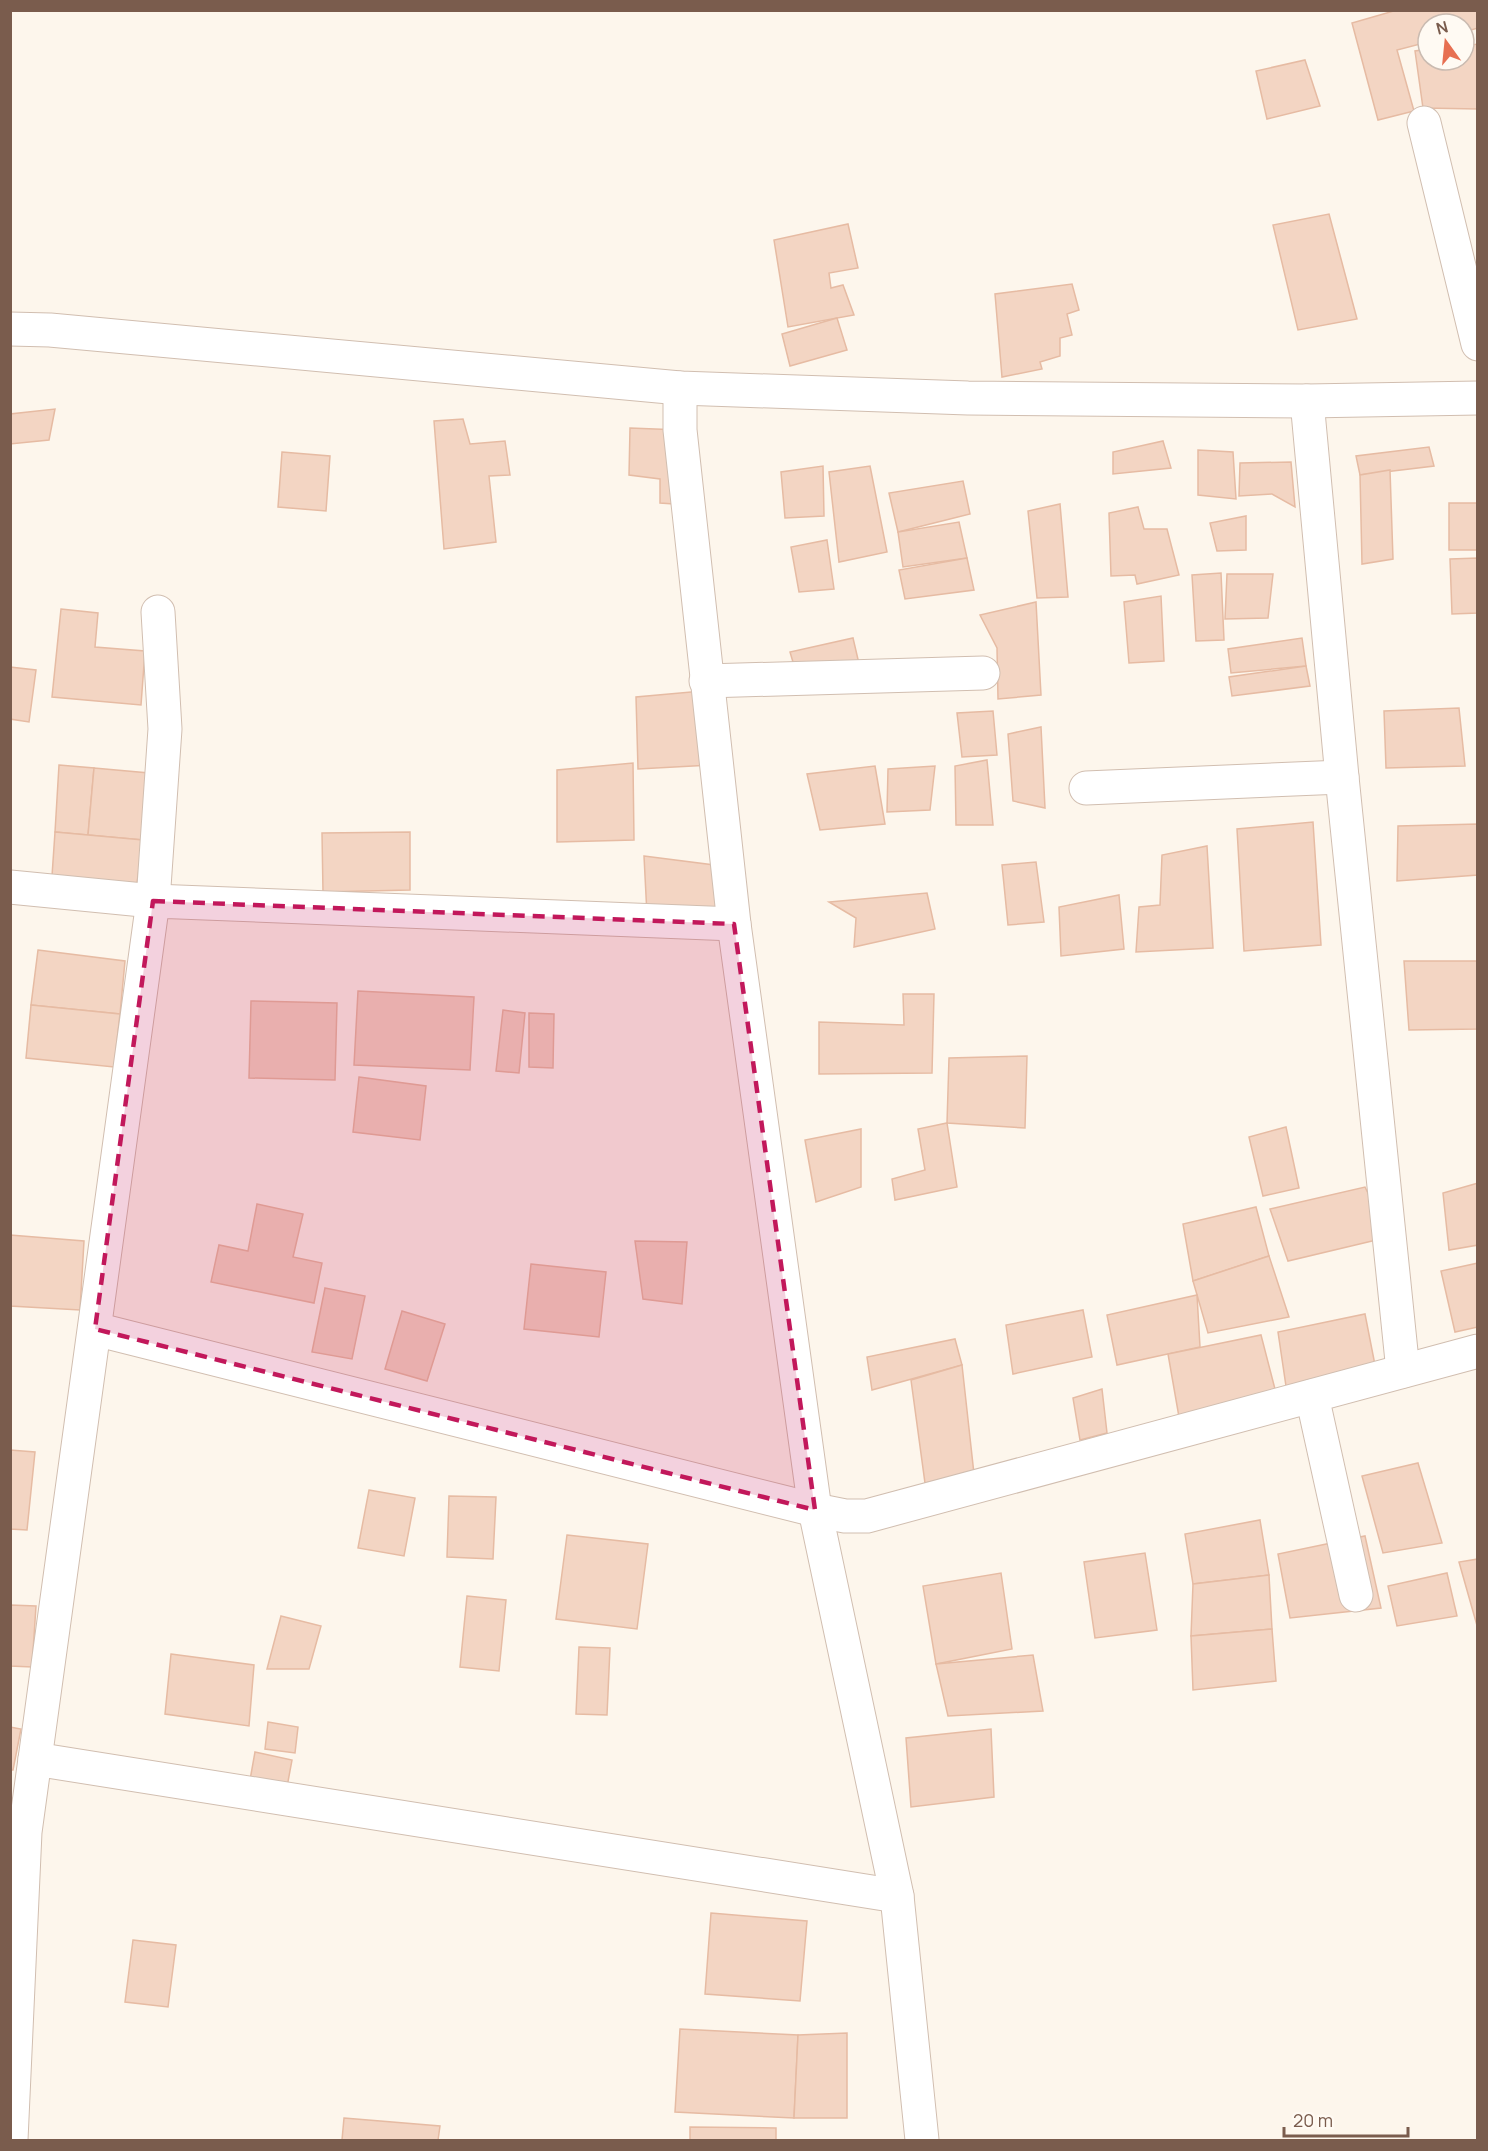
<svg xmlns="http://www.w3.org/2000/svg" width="1488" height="2151" viewBox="0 0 1488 2151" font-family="Manrope,sans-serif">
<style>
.building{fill:#f3d5c3;stroke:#e6bba3;stroke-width:1.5}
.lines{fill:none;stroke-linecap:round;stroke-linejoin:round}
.minor-casing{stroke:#d1beb0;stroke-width:35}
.minor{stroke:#fff;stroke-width:33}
.marked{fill:#c2185b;fill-opacity:0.2;stroke:#c2185b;stroke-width:4.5;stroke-dasharray:12 8;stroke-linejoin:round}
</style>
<rect width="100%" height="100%" fill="#fdf6ec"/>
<!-- building -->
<g class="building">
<polygon points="1397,10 1478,10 1478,28 1464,32 1464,24 1428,24 1428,42 1397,50 1414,111 1378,120 1352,23"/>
<polygon points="1478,44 1478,109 1423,108 1415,51 1428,49 1428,60 1464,60 1464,46"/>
<polygon points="1305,60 1320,106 1267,119 1256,71"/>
<polygon points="1329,214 1357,319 1298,330 1273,225"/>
<polygon points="848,224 858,268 829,273 831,288 843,285 854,315 788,327 774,240"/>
<polygon points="1072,284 1079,310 1067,314 1072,335 1060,338 1060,356 1040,362 1042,369 1002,377 995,294"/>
<polygon points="837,318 847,350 790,366 782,334"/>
<polygon points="55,409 49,440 10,444 10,414"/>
<polygon points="463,419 470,444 505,441 510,475 489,476 496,542 444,549 434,421"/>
<polygon points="630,428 680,430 688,505 660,503 660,479 629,475"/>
<polygon points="1163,441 1171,468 1113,474 1113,452"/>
<polygon points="1429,447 1434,466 1360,475 1356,456"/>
<polygon points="1198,450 1233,452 1236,499 1198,495"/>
<polygon points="282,452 330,456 326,511 278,507"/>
<polygon points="1291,462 1295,507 1272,494 1239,496 1240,463"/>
<polygon points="823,466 824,516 785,518 781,472"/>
<polygon points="870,466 887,552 839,562 829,472"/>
<polygon points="1390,470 1393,559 1362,564 1360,475"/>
<polygon points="963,481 970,514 898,532 889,493"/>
<rect x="1449" y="503" width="29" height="47"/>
<polygon points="1060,504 1068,597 1037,598 1028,511"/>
<polygon points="1138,507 1144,529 1167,529 1179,575 1137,584 1135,575 1111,576 1109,513"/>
<polygon points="1246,516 1246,550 1217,551 1210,523"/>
<polygon points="959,522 967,558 903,567 898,532"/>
<polygon points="827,540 834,589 799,592 791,547"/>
<polygon points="967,558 974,590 905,599 899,570"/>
<polygon points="1478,558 1478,613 1452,614 1450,559"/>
<polygon points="1221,573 1224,640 1196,641 1192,575"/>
<polygon points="1227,574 1273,574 1268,618 1225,619"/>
<polygon points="1161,596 1164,661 1129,663 1124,602"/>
<polygon points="1036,602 1041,695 998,699 997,648 980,615"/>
<polygon points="61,609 98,613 95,647 145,651 141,705 52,697"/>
<polygon points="853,638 864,685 801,689 790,652"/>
<polygon points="1302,638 1306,666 1231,673 1228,649"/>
<polygon points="1306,666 1310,686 1232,696 1229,677"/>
<polygon points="10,667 36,670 29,722 10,719"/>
<polygon points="702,691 711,765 638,769 636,697"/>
<polygon points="1459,708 1465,766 1386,768 1384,711"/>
<polygon points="993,711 997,755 962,757 957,713"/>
<polygon points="1041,727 1045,808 1013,801 1008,734"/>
<polygon points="987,760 993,825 956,825 955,766"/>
<polygon points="633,763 634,840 557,842 557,770"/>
<polygon points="59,765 94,768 88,835 55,832"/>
<polygon points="875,766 885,824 820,830 807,774"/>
<polygon points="935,766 930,810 887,812 888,769"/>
<polygon points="94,768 149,773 143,840 88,835"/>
<polygon points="1313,822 1321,945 1244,951 1237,829"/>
<polygon points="1478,824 1478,875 1397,881 1398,826"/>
<polygon points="55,832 143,840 136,890 52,876"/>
<polygon points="410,832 410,890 323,892 322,833"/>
<polygon points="1207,846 1213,948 1136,952 1139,907 1160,905 1162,855"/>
<polygon points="644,856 722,866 720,917 647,915"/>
<polygon points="1036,862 1044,922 1008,925 1002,865"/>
<polygon points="927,893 935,929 854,947 856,918 829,902"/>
<polygon points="1119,895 1124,949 1061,956 1059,907"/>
<polygon points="38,950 125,961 120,1014 31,1005"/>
<polygon points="1404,961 1478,961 1478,1029 1409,1030"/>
<polygon points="358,991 474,997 470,1070 354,1065"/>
<polygon points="903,994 934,994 932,1073 819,1074 819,1022 904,1025"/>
<polygon points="251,1001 337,1003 335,1080 249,1078"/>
<polygon points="31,1005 120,1014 114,1067 26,1058"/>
<polygon points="503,1010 525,1013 519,1073 496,1071"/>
<polygon points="529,1013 554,1014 553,1068 529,1067"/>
<polygon points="1027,1056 1025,1128 947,1123 949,1058"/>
<polygon points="359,1077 426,1086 420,1140 353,1132"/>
<polygon points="947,1123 957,1187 895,1200 892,1179 925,1170 918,1129"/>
<polygon points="1286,1127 1299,1188 1263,1196 1249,1137"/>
<polygon points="861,1129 861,1187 816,1202 805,1140"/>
<polygon points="1478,1183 1478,1245 1449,1250 1443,1193"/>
<polygon points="1365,1187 1389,1237 1288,1261 1270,1209"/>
<polygon points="257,1204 303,1214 293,1257 322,1263 314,1303 211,1282 219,1245 248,1251"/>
<polygon points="1256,1207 1269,1256 1193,1281 1183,1224"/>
<polygon points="10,1235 84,1241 80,1310 10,1306"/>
<polygon points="635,1241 687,1242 682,1304 643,1299"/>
<polygon points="1269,1256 1289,1317 1208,1333 1193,1281"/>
<polygon points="1478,1263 1478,1327 1455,1332 1441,1271"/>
<polygon points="531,1264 606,1272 599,1337 524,1329"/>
<polygon points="325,1288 365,1296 352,1359 312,1352"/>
<polygon points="1197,1295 1200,1347 1117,1365 1107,1315"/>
<polygon points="1083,1310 1092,1357 1013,1374 1006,1325"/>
<polygon points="402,1311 445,1324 427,1381 385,1369"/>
<polygon points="1365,1314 1375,1365 1286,1386 1278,1332"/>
<polygon points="1261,1335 1276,1393 1179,1417 1168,1354"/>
<polygon points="955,1339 962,1365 872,1390 867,1357"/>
<polygon points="962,1365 974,1474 925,1483 911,1380"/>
<polygon points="1102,1389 1107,1433 1080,1440 1073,1398"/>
<polygon points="10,1450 35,1452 27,1530 10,1529"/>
<polygon points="1418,1463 1442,1543 1383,1553 1362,1476"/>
<polygon points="369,1490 415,1498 404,1556 358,1548"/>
<polygon points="449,1496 496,1497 493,1559 447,1557"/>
<polygon points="1260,1520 1269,1575 1193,1584 1185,1534"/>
<polygon points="567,1535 648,1544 637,1629 556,1619"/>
<polygon points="1365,1536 1381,1608 1290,1618 1278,1554"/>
<polygon points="1145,1553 1157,1630 1095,1638 1084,1562"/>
<polygon points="1478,1559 1478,1629 1459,1562"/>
<polygon points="1001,1573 1012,1649 936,1664 923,1586"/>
<polygon points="1447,1573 1457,1616 1397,1626 1388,1586"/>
<polygon points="1269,1575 1272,1629 1191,1636 1193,1584"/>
<polygon points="467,1596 506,1600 499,1671 460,1667"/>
<polygon points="10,1605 36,1606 32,1667 10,1666"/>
<polygon points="281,1616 321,1626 309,1669 267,1669"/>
<polygon points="1272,1629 1276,1681 1193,1690 1191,1636"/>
<polygon points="579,1647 610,1648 607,1715 576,1714"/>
<polygon points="171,1654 254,1665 249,1726 165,1714"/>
<polygon points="1033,1655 1043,1711 948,1716 936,1664"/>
<polygon points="268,1722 298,1727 295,1753 265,1749"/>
<polygon points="10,1727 21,1729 13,1770 10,1770"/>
<polygon points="991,1729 994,1797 911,1807 906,1738"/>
<polygon points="255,1752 292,1760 287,1787 250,1780"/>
<polygon points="711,1913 807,1921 800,2001 705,1994"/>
<polygon points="133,1940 176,1945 168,2007 125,2002"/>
<polygon points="680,2029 798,2035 794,2118 675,2112"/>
<polygon points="847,2033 847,2118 794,2118 798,2035"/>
<polygon points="344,2118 440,2126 438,2140 342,2140"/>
<polygon points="690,2127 776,2128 776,2140 690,2140"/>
</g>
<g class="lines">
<defs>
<g id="minor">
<polyline points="1424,123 1478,344"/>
<polyline points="10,329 50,330 680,388 968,398 1307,401 1478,398"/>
<polyline points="680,388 680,430 734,924 815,1510 897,1896 922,2140"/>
<polyline points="1307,401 1342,777 1403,1371"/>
<polyline points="706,681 983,673"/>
<polyline points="1086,788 1342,777"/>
<polyline points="10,887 153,901 165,729 158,612"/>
<polyline points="95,1329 815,1510 845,1516 867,1516 1478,1351"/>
<polyline points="1312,1396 1356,1595"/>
<polyline points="35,1759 897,1896"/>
<polyline points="11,2140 25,1832 153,901 734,924"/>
</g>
</defs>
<!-- minor casing -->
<use href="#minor" class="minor-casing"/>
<!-- minor -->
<use href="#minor" class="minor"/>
</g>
<!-- marked area -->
<path class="marked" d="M153 901 734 924 815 1510 95 1329Z"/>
<!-- border -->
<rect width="1488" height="2151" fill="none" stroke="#7a5c4d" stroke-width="24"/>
<!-- north arrow -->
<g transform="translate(1446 42) rotate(345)"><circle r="28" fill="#fffaf3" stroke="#cabbb1" stroke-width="1.5"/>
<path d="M0-4.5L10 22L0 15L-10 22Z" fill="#e76f51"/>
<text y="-9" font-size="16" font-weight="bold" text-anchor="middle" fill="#7a5c4d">N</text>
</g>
<!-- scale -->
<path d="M1284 2127v9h124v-9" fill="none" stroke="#7a5c4d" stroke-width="3"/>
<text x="1293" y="2127" font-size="18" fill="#7a5c4d" stroke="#fffaf3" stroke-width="4.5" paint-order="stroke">20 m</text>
</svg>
